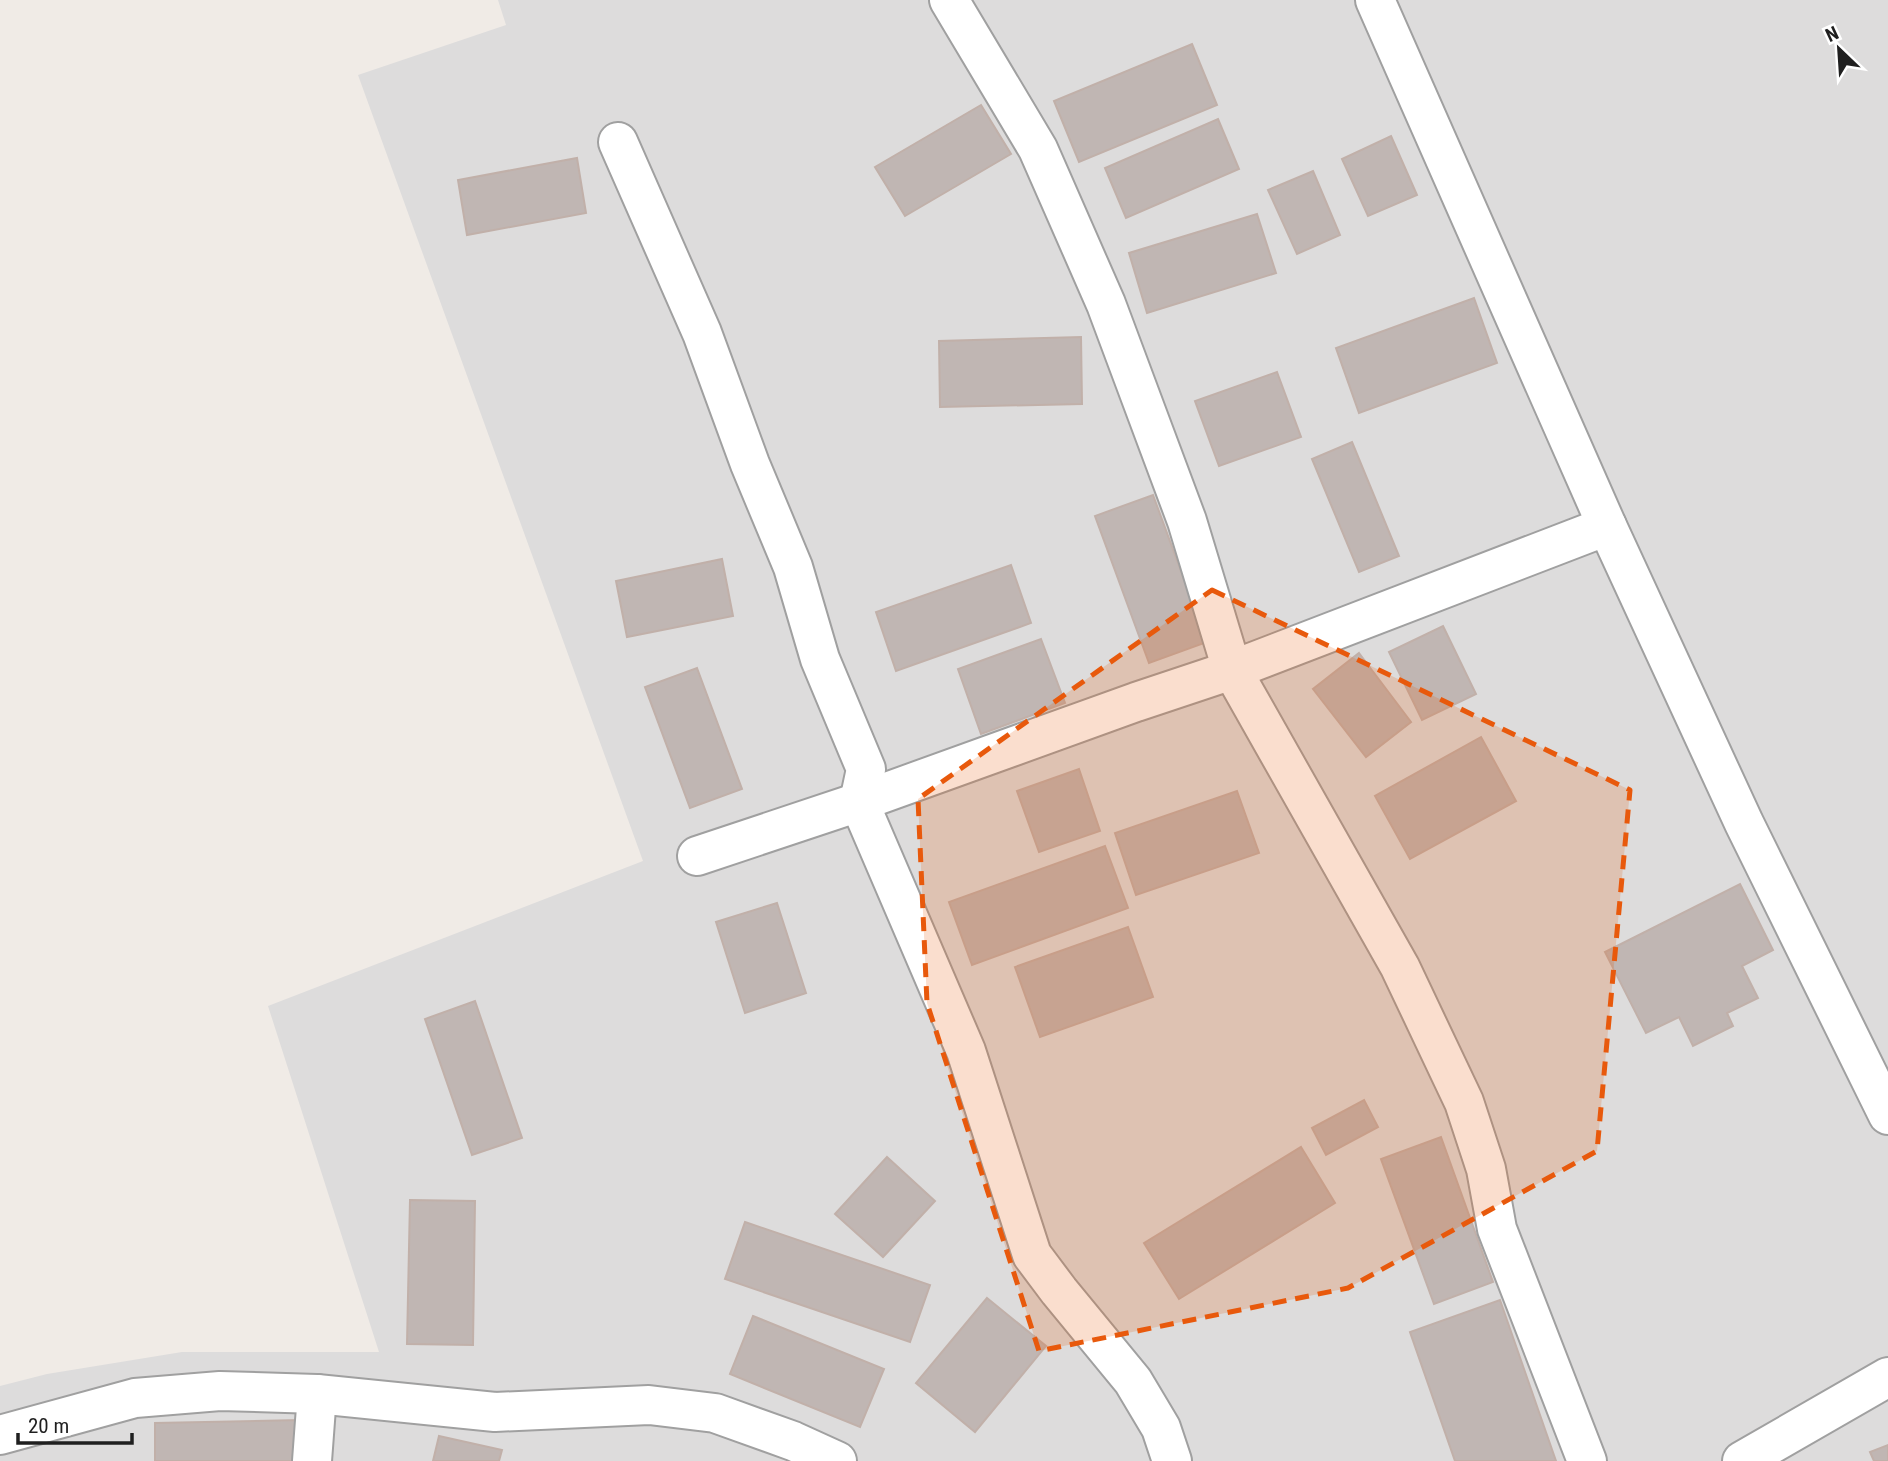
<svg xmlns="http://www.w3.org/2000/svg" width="1888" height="1461" viewBox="0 0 1888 1461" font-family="'Roboto Condensed',sans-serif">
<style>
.residential{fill:#dddcdc}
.building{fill:#c0b6b3;stroke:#c1b0a9;stroke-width:2}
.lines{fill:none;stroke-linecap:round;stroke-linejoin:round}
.minor-casing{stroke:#a0a0a0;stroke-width:42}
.minor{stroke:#fff;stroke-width:38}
.marked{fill:#e8590c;fill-opacity:0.2;stroke:#e8590c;stroke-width:5;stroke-dasharray:14 9;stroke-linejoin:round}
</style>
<rect width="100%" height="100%" fill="#f0ebe6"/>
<!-- residential -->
<polygon class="residential" points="498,0 1888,0 1888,1461 0,1461 0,1386 47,1374 182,1352 379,1352 268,1006 643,861 358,75 506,25"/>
<!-- building -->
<g class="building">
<polygon points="1192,44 1217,105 1079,162 1054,101"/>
<polygon points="981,105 1011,154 905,216 875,167"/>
<polygon points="1218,119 1239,169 1126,218 1105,168"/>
<polygon points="1391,136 1417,195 1368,216 1342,159"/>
<polygon points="577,158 586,213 467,235 458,180"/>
<polygon points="1313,171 1340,235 1297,254 1268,190"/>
<polygon points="1257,214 1276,273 1147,313 1129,253"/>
<polygon points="1474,298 1497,363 1359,413 1336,348"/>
<polygon points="1081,337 1082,404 940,407 939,341"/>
<polygon points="1277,372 1301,437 1219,466 1195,401"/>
<polygon points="1352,442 1399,556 1359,572 1312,459"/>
<polygon points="1153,495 1207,642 1149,663 1095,516"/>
<polygon points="722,559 733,616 627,637 616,581"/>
<polygon points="1011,565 1031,623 896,671 876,612"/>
<polygon points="1443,626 1476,694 1422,720 1389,652"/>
<polygon points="1041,639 1065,703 981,734 958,669"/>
<polygon points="1359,653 1411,722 1366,757 1313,689"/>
<polygon points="697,668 742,789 690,808 645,687"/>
<polygon points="1481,737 1516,801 1410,859 1375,796"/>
<polygon points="1079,769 1100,831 1039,852 1017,791"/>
<polygon points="1237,791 1259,853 1136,895 1115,833"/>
<polygon points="1105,846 1128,908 972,965 949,902"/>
<polygon points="1740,884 1773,950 1742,966 1758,998 1727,1013 1733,1026 1693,1046 1679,1017 1646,1033 1605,952"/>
<polygon points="777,903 806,993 745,1013 716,922"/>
<polygon points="1128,927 1153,997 1040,1037 1015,967"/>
<polygon points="475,1001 522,1138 472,1155 425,1019"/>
<polygon points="1364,1100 1378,1127 1326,1155 1312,1128"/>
<polygon points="1441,1137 1493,1282 1434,1304 1381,1159"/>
<polygon points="1301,1147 1335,1203 1179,1299 1144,1243"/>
<polygon points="887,1157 935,1201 883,1257 835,1214"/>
<polygon points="410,1200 475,1201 473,1345 407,1344"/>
<polygon points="745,1222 930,1285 910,1342 725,1279"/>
<polygon points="987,1298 1046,1346 975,1432 916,1383"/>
<polygon points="1500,1300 1556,1461 1455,1461 1410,1332"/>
<polygon points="753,1316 884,1369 860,1427 730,1374"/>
<polygon points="300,1420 301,1461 155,1461 155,1423"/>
<polygon points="439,1436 502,1450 499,1461 433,1461"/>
<polygon points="1888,1445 1888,1461 1874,1461 1870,1452"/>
</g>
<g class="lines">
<defs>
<g id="minor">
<polyline points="949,0 1038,149 1106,304 1187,521 1232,670 1400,967 1464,1102 1486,1169 1497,1229 1587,1461"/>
<polyline points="1375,0 1607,526 1744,823 1888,1115"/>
<polyline points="618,142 702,333 750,464 793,567 820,659 866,769 859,802 966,1051 1032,1255 1059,1291 1133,1381 1161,1428 1172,1461"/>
<polyline points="697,856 859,802 1136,702 1232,670 1607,526"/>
<polyline points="0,1435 135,1398 220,1391 317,1394 495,1412 649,1405 715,1413 793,1441 837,1461"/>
<polyline points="312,1461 317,1394"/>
<polyline points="1742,1461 1888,1377"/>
</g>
</defs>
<!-- minor casing -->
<use href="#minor" class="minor-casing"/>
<!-- minor -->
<use href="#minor" class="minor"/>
</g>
<!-- marked area -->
<path class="marked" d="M1212 590 1630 790 1597 1151 1348 1288 1039 1351 927 1003 918 799Z"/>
<!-- north arrow -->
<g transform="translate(1839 49) rotate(335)" stroke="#ffffff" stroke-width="5" paint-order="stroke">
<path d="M0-5L12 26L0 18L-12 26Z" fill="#1f1f1f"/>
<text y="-10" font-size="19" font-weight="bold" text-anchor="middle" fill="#1f1f1f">N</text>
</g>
<!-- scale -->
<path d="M18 1433v10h114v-10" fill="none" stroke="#1f1f1f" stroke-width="3.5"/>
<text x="28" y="1433" font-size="21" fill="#1f1f1f" stroke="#ffffff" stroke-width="5" paint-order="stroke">20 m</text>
</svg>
